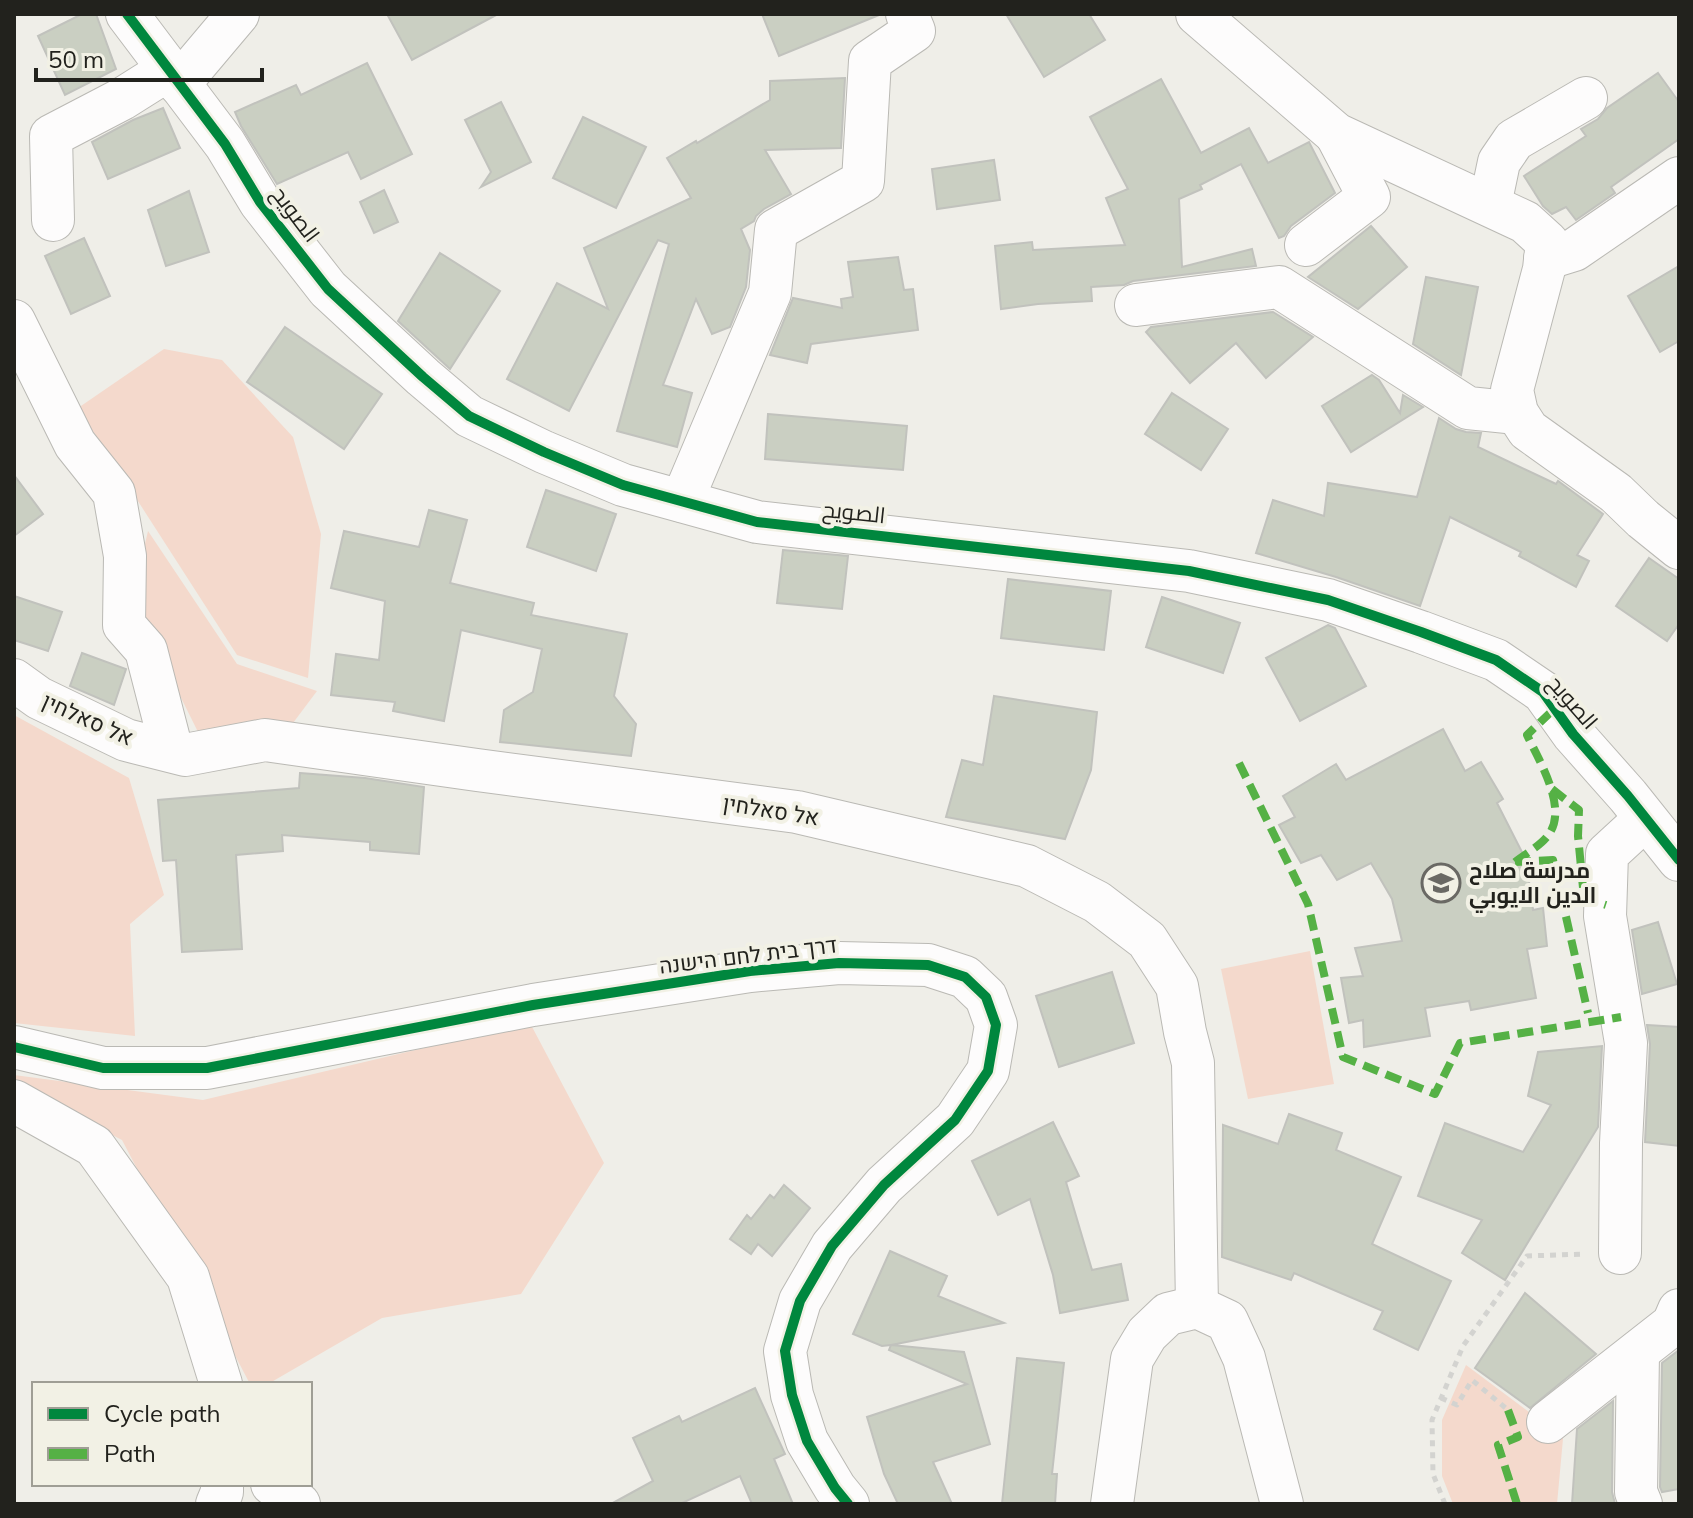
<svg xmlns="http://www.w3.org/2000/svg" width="1693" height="1518" viewBox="0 0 1693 1518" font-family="Mulish,Cairo,Heebo,sans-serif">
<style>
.green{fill:#f4d9cc}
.building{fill:#cacfc2;stroke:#c1c2bd;stroke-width:2}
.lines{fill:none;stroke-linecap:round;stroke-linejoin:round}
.minor-casing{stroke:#bab9b4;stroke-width:44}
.path{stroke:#d3d3d0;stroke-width:5;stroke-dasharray:6 6;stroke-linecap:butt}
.minor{stroke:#fdfcfc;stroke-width:42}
.quiet{stroke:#55b145;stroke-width:8;stroke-dasharray:16 8;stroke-linecap:butt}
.cycleway-casing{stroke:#f2f1e5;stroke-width:15}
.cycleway{stroke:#00873e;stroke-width:10}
.labels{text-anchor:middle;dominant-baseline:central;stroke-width:8;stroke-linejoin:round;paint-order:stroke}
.street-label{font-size:22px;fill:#22221d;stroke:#f2f1e5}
.poi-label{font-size:22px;font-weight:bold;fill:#22221d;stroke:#f2f1e5;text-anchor:start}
</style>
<rect width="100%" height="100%" fill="#efeee8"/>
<!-- green -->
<g class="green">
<polygon points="164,349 222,360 293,437 321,534 308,678 237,655 78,408"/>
<polygon points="148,531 237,664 317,691 290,727 200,736 132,599"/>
<polygon points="14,715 129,778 164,895 130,924 135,1036 14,1023"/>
<polygon points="1310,951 1334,1084 1248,1099 1221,969"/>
<polygon points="530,1023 604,1163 521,1294 382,1318 268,1384 250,1384 122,1140 14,1085 14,1075 203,1100"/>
<polygon points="1466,1365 1537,1418 1565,1417 1557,1504 1453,1504 1442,1476 1442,1420"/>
</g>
<!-- building -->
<g class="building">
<polygon points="82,14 96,14 116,69 65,95 38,36"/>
<polygon points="387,14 498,14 412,60"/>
<polygon points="762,14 879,14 879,15 779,56"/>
<polygon points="1006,14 1089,14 1105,40 1044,77"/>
<polygon points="367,63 412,154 361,179 348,152 277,184 241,126 235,112 296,85 301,95"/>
<polygon points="1658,73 1679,102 1679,139 1611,187 1615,193 1576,220 1566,207 1552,214 1543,206 1524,176 1586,136 1581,129 1598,119 1607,108"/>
<polygon points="845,78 841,148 765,150 791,194 764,209 756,216 754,221 741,229 750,250 746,287 730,327 712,334 696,299 663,385 692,393 677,447 617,431 669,244 658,240 569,411 507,379 557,283 608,309 584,248 691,198 667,158 696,141 697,143 770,100 770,81"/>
<polygon points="1161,79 1201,153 1249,128 1268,163 1309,142 1335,193 1291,226 1284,236 1279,238 1241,164 1200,185 1202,189 1179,199 1182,267 1252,249 1256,266 1133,281 1124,285 1091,287 1092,301 1038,304 1001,309 995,246 1032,242 1033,250 1125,245 1106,198 1128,189 1090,117"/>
<polygon points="501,102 531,162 481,187 491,172 465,120"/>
<polygon points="163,108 180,148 108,179 92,142 133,120"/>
<polygon points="583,117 646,147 616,208 553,178"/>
<polygon points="994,160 1000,200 937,209 932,169"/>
<polygon points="384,190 398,222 374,233 360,202"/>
<polygon points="189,191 209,252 166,266 148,210"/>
<polygon points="1371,226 1407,267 1358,309 1308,277"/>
<polygon points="84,238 110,296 71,314 45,256"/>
<polygon points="440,253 500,291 450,369 398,321"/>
<polygon points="898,257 904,290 913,289 918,330 811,344 807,363 770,355 793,298 842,308 841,299 853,297 848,262"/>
<polygon points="1679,266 1679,341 1660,352 1628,296"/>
<polygon points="1426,277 1478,287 1461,375 1413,344"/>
<polygon points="1273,312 1313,337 1266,378 1236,343 1190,383 1146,332 1151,327"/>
<polygon points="285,327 382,394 344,449 247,382"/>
<polygon points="1372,375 1379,380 1400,413 1403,395 1423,407 1351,452 1322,406"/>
<polygon points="1172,393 1228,429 1201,470 1145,434"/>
<polygon points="768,414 907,426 903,470 765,459"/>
<polygon points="1439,418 1456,429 1466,432 1481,433 1478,447 1556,484 1558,481 1603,514 1577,555 1589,561 1576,587 1519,556 1521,552 1450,517 1420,606 1336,577 1256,553 1273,500 1324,516 1328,483 1417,497"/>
<polygon points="14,475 43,514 14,536"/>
<polygon points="546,490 616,514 596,571 527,547"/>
<polygon points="429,510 467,520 450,583 534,603 531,615 627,634 614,696 636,724 631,756 500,742 504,710 533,692 542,649 461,630 444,721 393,711 395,702 331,695 336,654 379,660 385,601 331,588 344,531 419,547"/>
<polygon points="783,550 848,556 842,609 777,603"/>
<polygon points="1649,558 1679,579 1679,624 1667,641 1616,606"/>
<polygon points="1008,579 1111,591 1104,650 1001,638"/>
<polygon points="14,596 62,612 48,651 14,640"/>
<polygon points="1162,597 1240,623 1223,673 1146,647"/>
<polygon points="1328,625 1335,628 1366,686 1300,721 1266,658"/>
<polygon points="82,653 126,669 114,705 70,686"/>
<polygon points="994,696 1097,712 1091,770 1065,839 946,817 962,760 983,765"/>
<polygon points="1443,729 1465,771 1481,762 1503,799 1497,803 1526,860 1533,910 1543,908 1547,946 1527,949 1536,998 1471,1010 1469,1001 1425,1008 1430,1036 1364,1047 1363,1020 1349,1023 1341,978 1363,976 1355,948 1402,941 1392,899 1371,863 1337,880 1321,855 1301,863 1279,825 1295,817 1283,796 1336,764 1346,780"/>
<polygon points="300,773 365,778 424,787 419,854 370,850 370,842 282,835 283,851 236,855 242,949 182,952 176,860 163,861 158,800 299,788"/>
<polygon points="1658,922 1677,984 1642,994 1632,930"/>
<polygon points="1112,972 1134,1043 1059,1067 1036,996"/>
<polygon points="1647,1025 1679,1027 1679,1146 1645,1142 1650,1044"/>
<polygon points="1602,1046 1598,1127 1505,1280 1462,1253 1482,1220 1418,1196 1445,1123 1523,1152 1551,1105 1528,1096 1538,1052"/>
<polygon points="1289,1114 1342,1133 1336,1150 1401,1177 1372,1244 1451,1281 1418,1350 1374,1329 1383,1311 1294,1273 1291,1280 1222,1257 1223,1125 1278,1144"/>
<polygon points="1053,1122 1079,1176 1066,1182 1092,1270 1121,1264 1128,1300 1060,1313 1053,1275 1030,1199 998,1215 972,1161"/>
<polygon points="784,1185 810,1208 772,1256 758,1244 751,1254 730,1239 747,1215 751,1219 770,1195 774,1198"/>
<polygon points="890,1251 947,1276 938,1296 1004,1323 891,1345 964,1352 990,1444 933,1462 952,1504 898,1504 884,1474 867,1417 967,1384 889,1350 891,1345 882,1346 853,1334"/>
<polygon points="1525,1293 1596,1354 1530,1408 1475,1368"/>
<polygon points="1679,1350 1679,1489 1662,1492 1660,1487 1662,1363"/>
<polygon points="1017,1358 1064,1363 1052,1474 1057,1474 1055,1504 1002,1504"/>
<polygon points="755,1388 785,1454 774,1459 793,1504 752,1504 740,1476 680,1504 611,1504 653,1481 633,1438 679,1416 682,1422"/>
<polygon points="1613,1401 1612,1492 1615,1504 1572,1504 1577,1429"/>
</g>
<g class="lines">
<defs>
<g id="minor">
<polyline points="127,14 225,144 260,202 328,289 423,377 469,416 544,452 623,485 757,522 1189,571 1328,600 1421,632 1496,660 1543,692 1573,734 1628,796 1679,860"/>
<polyline points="1197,14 1336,134 1525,222 1547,242 1544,269 1512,390 1517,413 1528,430 1616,493 1643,519 1679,548"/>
<polyline points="179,84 238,14"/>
<polyline points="1490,205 1499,162 1514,140 1586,98"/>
<polyline points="53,220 51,136 122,99 168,70"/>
<polyline points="1306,245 1369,197 1336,134"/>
<polyline points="1545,259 1574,250 1679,178"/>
<polyline points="1136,305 1279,287 1468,408 1517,413"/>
<polyline points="14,321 75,444 114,493 125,556 124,625 146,650 172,751"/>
<polyline points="682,501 770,293 776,230 863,181 870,61 914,31 907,14"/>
<polyline points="14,680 39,698 126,740 185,755 265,740 477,770 797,812 1027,866 1097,902 1147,940 1177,986 1185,1032 1193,1063 1197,1307"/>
<polyline points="14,1047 103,1068 207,1068 533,1005 750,971 839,963 928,965 965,977 986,997 996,1025 988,1071 955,1120 884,1185 832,1246 800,1301 785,1351 792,1395 807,1441 835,1488 848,1504"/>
<polyline points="14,1101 94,1146 188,1277 221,1384"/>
<polyline points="1620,1253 1621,1143 1626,1043 1605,916 1607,854 1645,819"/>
<polyline points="1638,1352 1636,1492 1641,1504"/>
<polyline points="1548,1422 1673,1324 1679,1310"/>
<polyline points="272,1484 299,1504"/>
<polyline points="217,1504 222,1492 222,1484"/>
<polyline points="1112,1504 1132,1359 1147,1334 1168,1314 1197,1307 1227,1321 1244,1358 1282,1504"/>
</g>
</defs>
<!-- minor casing -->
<use href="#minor" class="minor-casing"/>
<!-- path -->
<g class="path">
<polyline points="1441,1398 1457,1405 1472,1380 1508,1410"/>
<polyline points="1445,1504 1433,1474 1432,1420 1463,1346 1527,1256 1585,1254"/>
</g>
<!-- minor -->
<use href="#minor" class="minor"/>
<!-- quiet -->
<g class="quiet">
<polyline points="1239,763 1308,904 1343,1057 1435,1094 1460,1043 1621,1017"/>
<polyline points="1552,789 1579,810 1578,836 1584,898 1606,905"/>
<polyline points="1515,862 1553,860 1588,1013"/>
<path d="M1515 862C1525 854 1542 845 1549 834 1568 808 1539 760 1527 735L1555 708"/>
<polyline points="1508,1410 1518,1437 1498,1445 1517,1504"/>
</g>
<defs>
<g id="cycleway">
<polyline points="127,14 225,144 260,202 328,289 423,377 469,416 544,452 623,485 757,522 1189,571 1328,600 1421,632 1496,660 1543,692 1573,734 1628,796 1679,860"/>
<polyline points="14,1047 103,1068 207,1068 533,1005 750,971 839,963 928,965 965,977 986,997 996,1025 988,1071 955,1120 884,1185 832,1246 800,1301 785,1351 792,1395 807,1441 835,1488 848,1504"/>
</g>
</defs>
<!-- cycleway casing -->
<use href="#cycleway" class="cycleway-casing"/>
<!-- cycleway -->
<use href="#cycleway" class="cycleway"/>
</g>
<!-- icons -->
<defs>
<symbol id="school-ring" viewBox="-11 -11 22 22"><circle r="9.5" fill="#f2f1e5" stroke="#6a6964" stroke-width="1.5"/><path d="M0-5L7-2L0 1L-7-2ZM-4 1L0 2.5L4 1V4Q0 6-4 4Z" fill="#6a6964"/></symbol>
</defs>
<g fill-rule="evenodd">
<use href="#school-ring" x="1419" y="861" width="44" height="44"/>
</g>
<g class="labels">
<!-- street labels -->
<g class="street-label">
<text transform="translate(296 214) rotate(53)">الصويح</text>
<text transform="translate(854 512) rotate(6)">الصويح</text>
<text transform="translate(1573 702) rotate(49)">الصويح</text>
<text transform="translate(88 719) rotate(24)">אל סאלחין</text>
<text transform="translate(771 810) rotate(9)">אל סאלחין</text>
<text transform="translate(748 955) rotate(-7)">דרך בית לחם הישנה</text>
</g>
<!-- poi labels -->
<g class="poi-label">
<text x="1469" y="870">مدرسة صلاح<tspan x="1469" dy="25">الدين الايوبي</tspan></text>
</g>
</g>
<!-- border -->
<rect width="1693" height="1518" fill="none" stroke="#22221d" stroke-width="32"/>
<!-- legend -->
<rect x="32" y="1382" width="280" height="104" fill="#f2f1e5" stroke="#9f9e95" stroke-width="2"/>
<rect x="48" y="1408" width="40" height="12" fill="#00873e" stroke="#9f9e95" stroke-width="2"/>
<text x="104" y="1422" font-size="24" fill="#22221d">Cycle path</text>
<rect x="48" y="1448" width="40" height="12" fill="#55b145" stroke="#9f9e95" stroke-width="2"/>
<text x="104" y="1462" font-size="24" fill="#22221d">Path</text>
<!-- scale -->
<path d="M36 68v12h226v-12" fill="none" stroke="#22221d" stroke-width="4"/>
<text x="48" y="68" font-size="24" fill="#22221d" stroke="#f2f1e5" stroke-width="6" paint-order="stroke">50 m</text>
</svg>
